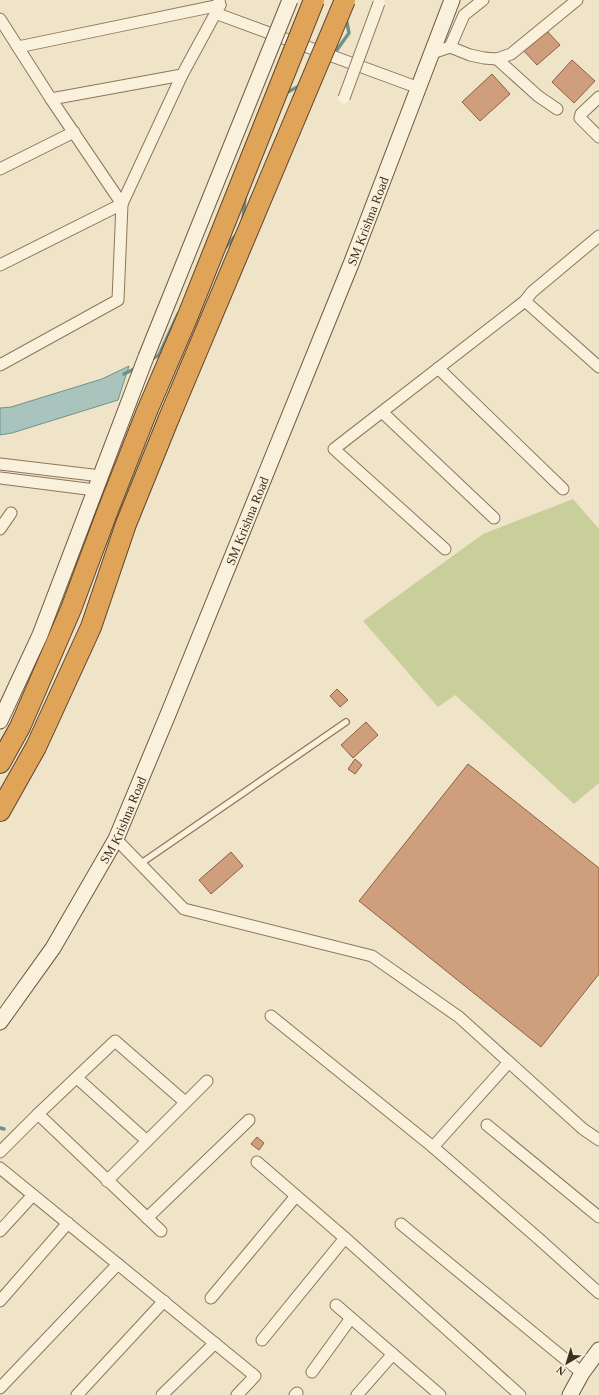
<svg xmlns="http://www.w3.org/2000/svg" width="599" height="1395" viewBox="0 0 599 1395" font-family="'Times New Roman',serif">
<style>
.green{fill:#c9cf9b}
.water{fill:#a9c4bc;stroke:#6f938a}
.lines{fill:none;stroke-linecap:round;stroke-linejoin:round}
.stream{stroke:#6f938a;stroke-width:3.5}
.building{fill:#cf9f7d;stroke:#8d5f41}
.lane-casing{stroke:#8d765c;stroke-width:8}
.street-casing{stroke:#8d765c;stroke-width:13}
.secondary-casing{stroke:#6f573f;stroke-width:17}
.highway-casing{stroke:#5b4430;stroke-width:22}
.lane{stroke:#faf1dc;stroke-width:5.5}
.street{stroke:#faf1dc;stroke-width:11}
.secondary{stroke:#faf1dc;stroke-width:15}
.highway{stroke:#e0a458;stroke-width:20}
.street-bridge-casing{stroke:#8d765c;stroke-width:13;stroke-linecap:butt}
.secondary-bridge-casing{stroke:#6f573f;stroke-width:17;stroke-linecap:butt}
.highway-bridge-casing{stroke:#5b4430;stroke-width:22;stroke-linecap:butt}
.street-bridge{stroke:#faf1dc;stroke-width:11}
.secondary-bridge{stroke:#faf1dc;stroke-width:15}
.highway-bridge{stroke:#e0a458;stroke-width:20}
.labels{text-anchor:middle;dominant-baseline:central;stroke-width:3;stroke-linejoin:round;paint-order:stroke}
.street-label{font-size:13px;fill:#3d2e20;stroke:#f7eed8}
</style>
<rect width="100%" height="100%" fill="#f0e4c8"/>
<!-- green -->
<polygon class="green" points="573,499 599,529 599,783 574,804 455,695 438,707 363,621 483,534"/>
<!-- water -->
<polygon class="water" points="129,366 118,400 12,433 0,435 0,408 11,407 102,379"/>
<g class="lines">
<!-- stream -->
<g class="stream">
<polyline points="334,54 349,33 346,18"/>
<polyline points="284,94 301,85"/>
<polyline points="243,219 245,198"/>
<polyline points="224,249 237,234"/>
<polyline points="150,360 159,355 178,314"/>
<polyline points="124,374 138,367"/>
<polyline points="0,1128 4,1129"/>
</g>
</g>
<!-- building -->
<g class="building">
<polygon points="546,30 560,45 537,65 523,50"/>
<polygon points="572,60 595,81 574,103 552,82"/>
<polygon points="492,74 510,94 480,121 462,102"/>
<polygon points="337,689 348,700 340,707 330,696"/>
<polygon points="366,722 378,735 353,758 341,745"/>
<polygon points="355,759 362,765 355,774 348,769"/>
<polygon points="468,764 599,868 599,974 541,1047 359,901"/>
<polygon points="231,852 243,866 211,894 199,880"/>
<polygon points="257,1137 264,1143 259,1150 251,1144"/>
</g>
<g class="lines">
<defs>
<polyline id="lane" points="140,864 346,722"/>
<g id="street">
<polyline points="215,13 419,88"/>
<polyline points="0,19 51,99 122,204"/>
<polyline points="18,47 220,5"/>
<polyline points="450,47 470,55 484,58 497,59 511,54 577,0"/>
<polyline points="432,53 450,47 464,15 483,0"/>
<polyline points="497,59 538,96 557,109"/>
<polyline points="599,97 581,114 580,118 599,137"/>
<polyline points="51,99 182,75"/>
<polyline points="0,169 74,132"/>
<polyline points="0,265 122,204"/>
<polyline points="525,301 599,367"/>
<polyline points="0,365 118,300 122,204 182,75 220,5 219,0"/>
<polyline points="438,368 563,489"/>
<polyline points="382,412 494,518"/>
<polyline points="0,464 101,476"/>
<polyline points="0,478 95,490"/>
<polyline points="0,529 11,513"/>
<polyline points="445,549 334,449 525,301 532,292 599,236"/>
<polyline points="116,839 184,909 372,956 459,1017 583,1129 599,1140"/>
<polyline points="271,1016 433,1147 509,1062"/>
<polyline points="77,1078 147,1141"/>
<polyline points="38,1114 161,1231"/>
<polyline points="487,1125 599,1217"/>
<polyline points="433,1147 539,1239 599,1293"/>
<polyline points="0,1152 38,1114 115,1041 185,1102"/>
<polyline points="257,1162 345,1238 520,1395"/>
<polyline points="0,1168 255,1376 237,1395"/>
<polyline points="107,1181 207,1081"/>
<polyline points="147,1218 249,1120"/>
<polyline points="401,1224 582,1373"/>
<polyline points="0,1231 33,1195"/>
<polyline points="211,1298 296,1196"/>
<polyline points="0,1301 68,1223"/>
<polyline points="336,1305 440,1395"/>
<polyline points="262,1340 345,1238"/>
<polyline points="312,1372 351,1318"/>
<polyline points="0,1388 118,1264"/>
<polyline points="77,1395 164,1301"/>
<polyline points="162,1395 215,1343"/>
<polyline points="295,1395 297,1393"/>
<polyline points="357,1395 393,1354"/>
</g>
<g id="secondary">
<polyline points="0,721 40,635 146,357"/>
<path id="s1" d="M0 1022 53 948 116 839 169 712 351 264 452 0"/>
<polyline points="570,1395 582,1373 599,1350"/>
</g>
<g id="highway">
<polyline points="0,763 20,727 71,609 108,510 147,411"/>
<polyline points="0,811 36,747 91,627 126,524 169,418"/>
</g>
</defs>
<!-- lane casing -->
<use href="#lane" class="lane-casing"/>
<!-- street casing -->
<use href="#street" class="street-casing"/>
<!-- secondary casing -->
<use href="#secondary" class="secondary-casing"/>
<!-- highway casing -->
<use href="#highway" class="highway-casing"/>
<!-- lane -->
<use href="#lane" class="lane"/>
<!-- street -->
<use href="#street" class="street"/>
<!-- secondary -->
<use href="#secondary" class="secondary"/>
<!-- highway -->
<use href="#highway" class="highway"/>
<defs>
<polyline id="street-bridge" points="344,98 379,3"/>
<polyline id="secondary-bridge" points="146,357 290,0"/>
<g id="highway-bridge">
<polyline points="147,411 187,318 314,0"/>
<polyline points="169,418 345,0"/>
</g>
</defs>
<!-- street-bridge casing -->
<use href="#street-bridge" class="street-bridge-casing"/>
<!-- secondary-bridge casing -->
<use href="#secondary-bridge" class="secondary-bridge-casing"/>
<!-- highway-bridge casing -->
<use href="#highway-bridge" class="highway-bridge-casing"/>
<!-- street-bridge -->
<use href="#street-bridge" class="street-bridge"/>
<!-- secondary-bridge -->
<use href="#secondary-bridge" class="secondary-bridge"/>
<!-- highway-bridge -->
<use href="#highway-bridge" class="highway-bridge"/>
</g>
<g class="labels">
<!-- street labels -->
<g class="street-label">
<text stroke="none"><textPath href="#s1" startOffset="884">SM Krishna Road</textPath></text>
<text stroke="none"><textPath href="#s1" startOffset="561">SM Krishna Road</textPath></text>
<text stroke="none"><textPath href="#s1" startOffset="237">SM Krishna Road</textPath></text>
</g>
</g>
<!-- north arrow -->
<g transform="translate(567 1363) rotate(218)" stroke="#f7eed8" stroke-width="3" paint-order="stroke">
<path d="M0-3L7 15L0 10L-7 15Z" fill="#3d2e20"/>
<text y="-6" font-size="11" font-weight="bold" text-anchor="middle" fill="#3d2e20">N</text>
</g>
</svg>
